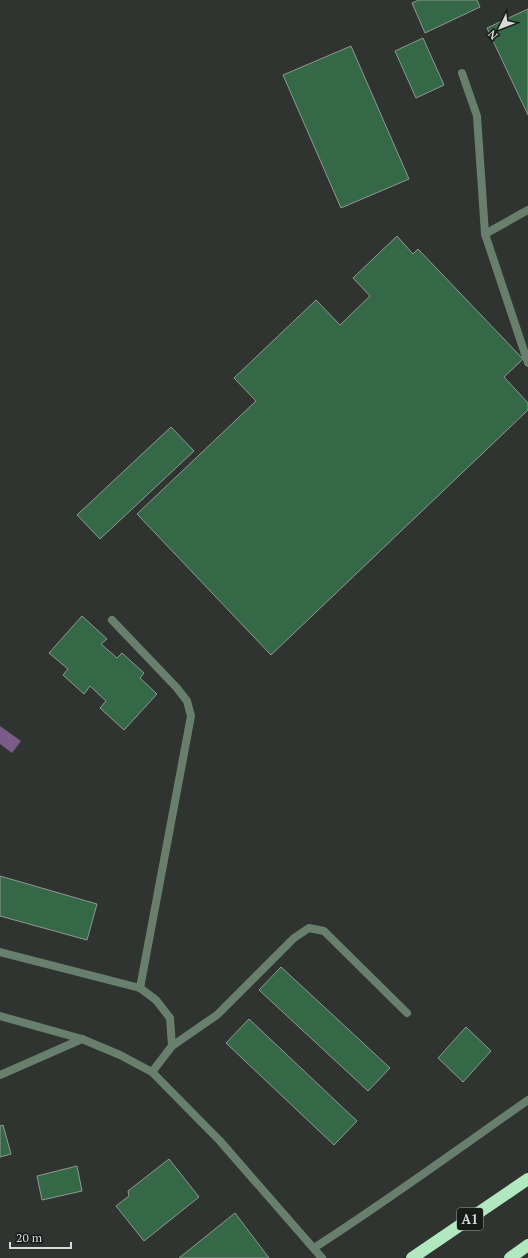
<svg xmlns="http://www.w3.org/2000/svg" width="528" height="1258" viewBox="0 0 528 1258" font-family="'PT Serif',serif">
<style>
.water{fill:#7b5b88}
.building{fill:#356846;stroke:#919793}
.lines{fill:none;stroke-linecap:round;stroke-linejoin:round}
.lane{stroke:#697f6e;stroke-width:8}
.street{stroke:#697f6e;stroke-width:8}
.highway{stroke:#b1e8c0;stroke-width:12}
.labels{text-anchor:middle;dominant-baseline:central;stroke-width:3.5;stroke-linejoin:round;paint-order:stroke}
.shield{fill:#191b19;stroke:#9fa19f;stroke-width:1}
.shield-label{font-size:13px;font-weight:bold;fill:#d8dbd9}
</style>
<rect width="100%" height="100%" fill="#2f3430"/>
<!-- water -->
<polygon class="water" points="0,726 21,741 12,753 0,744"/>
<!-- building -->
<g class="building">
<polygon points="419,0 477,0 480,7 425,33 412,3"/>
<polygon points="528,9 528,115 487,28"/>
<polygon points="423,38 444,85 416,98 395,51"/>
<polygon points="351,46 409,179 341,208 283,75"/>
<polygon points="397,236 413,254 418,249 523,359 504,377 528,403 528,410 271,655 137,514 256,401 234,378 316,300 340,325 370,296 353,278"/>
<polygon points="171,427 194,451 100,539 77,515"/>
<polygon points="82,616 107,639 101,644 117,658 122,653 144,673 140,678 157,694 124,730 100,708 106,701 90,686 84,694 63,675 68,669 49,653"/>
<polygon points="0,876 97,904 87,940 0,916"/>
<polygon points="281,967 390,1068 368,1091 259,990"/>
<polygon points="249,1019 357,1121 334,1145 226,1043"/>
<polygon points="466,1027 491,1051 463,1082 438,1058"/>
<polygon points="3,1125 11,1154 0,1157 0,1126"/>
<polygon points="169,1159 199,1197 144,1241 116,1206 129,1196 128,1191"/>
<polygon points="77,1166 82,1191 42,1200 37,1176"/>
<polygon points="235,1213 269,1258 179,1258"/>
</g>
<g class="lines">
<!-- lane -->
<g class="lane">
<polyline points="462,73 477,116 485,234"/>
<polyline points="528,210 485,234 528,363"/>
<polyline points="112,620 177,688 187,701 191,716 140,988"/>
<polyline points="0,952 140,988 156,1000 170,1018 172,1046 152,1072"/>
<polyline points="172,1046 217,1015 294,938 309,928 324,931 407,1013"/>
<path d="M314 1248C387 1201 457 1150 528 1100"/>
</g>
<!-- street -->
<g class="street">
<polyline points="0,1016 82,1039 120,1055 152,1072 220,1141 322,1258"/>
<polyline points="0,1075 82,1039"/>
</g>
<!-- highway -->
<g class="highway">
<polyline points="412,1258 528,1179"/>
<polyline points="510,1258 528,1245"/>
</g>
</g>
<g class="labels">
<!-- shield labels -->
<rect class="shield" x="457" y="1208" width="26" height="22" rx="3"/>
<g class="shield-label">
<text x="470" y="1219">A1</text>
</g>
</g>
<!-- north arrow -->
<g transform="translate(500 28) rotate(227)" stroke="#191b19" stroke-width="3" paint-order="stroke">
<path d="M0-3L7 15L0 10L-7 15Z" fill="#d8dbd9"/>
<text y="-6" font-size="11" font-weight="bold" text-anchor="middle" fill="#d8dbd9">N</text>
</g>
<!-- scale -->
<path d="M10 1242v6h61v-6" fill="none" stroke="#d8dbd9" stroke-width="2"/>
<text x="16" y="1242" font-size="12" fill="#d8dbd9" stroke="#191b19" stroke-width="3" paint-order="stroke">20 m</text>
</svg>
